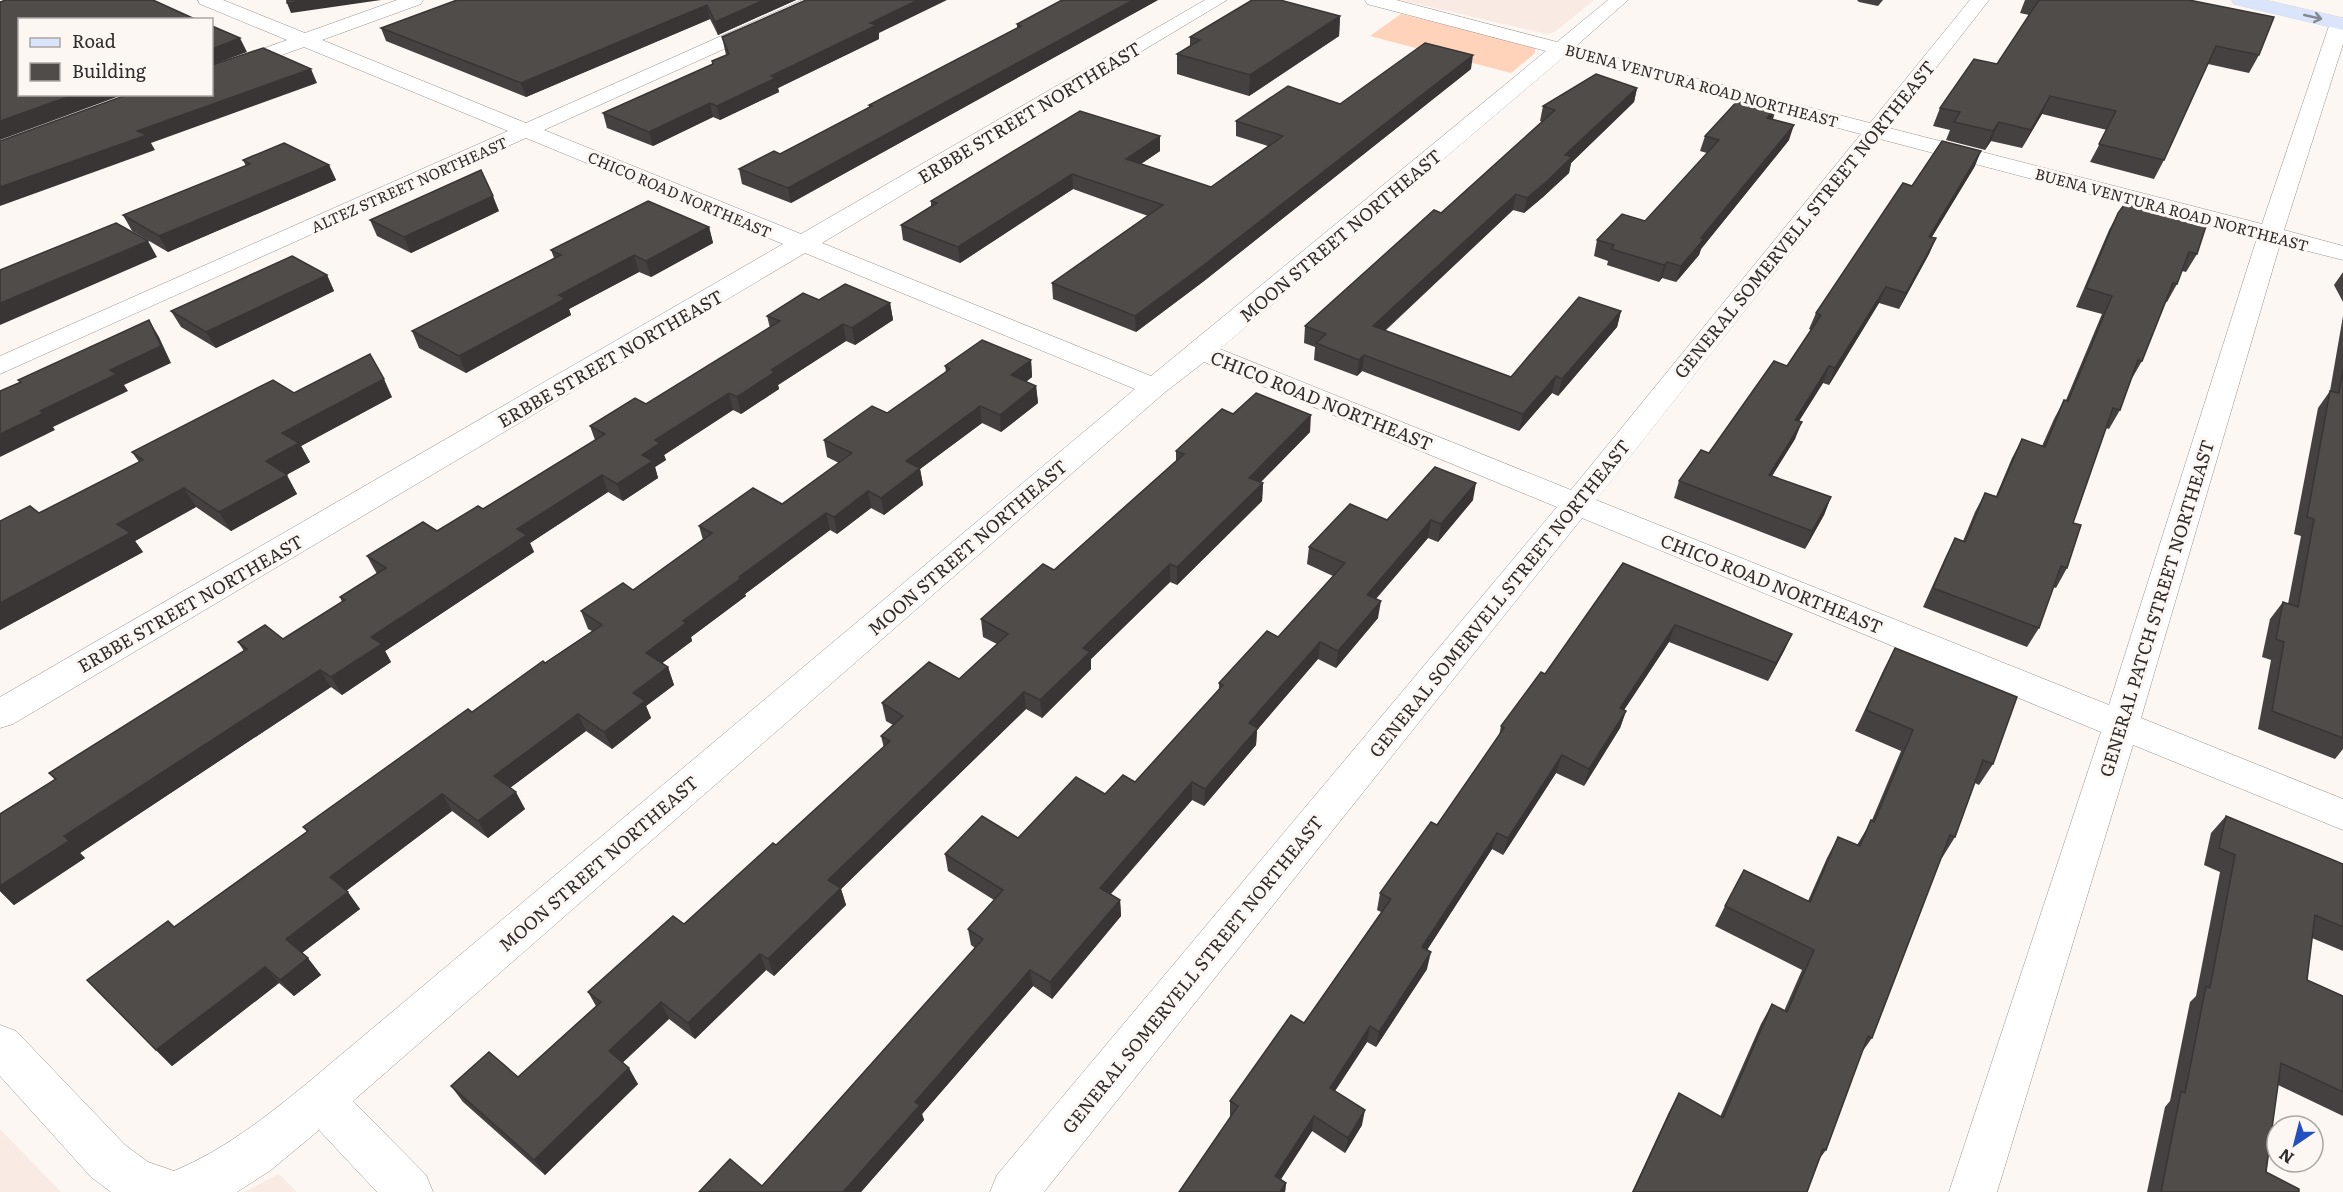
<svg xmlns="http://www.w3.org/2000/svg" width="2343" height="1192" viewBox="0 0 2343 1192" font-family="Literata,serif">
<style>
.built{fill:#f9ebe4}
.green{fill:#ffd2ba}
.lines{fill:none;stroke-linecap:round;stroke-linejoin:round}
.minor-casing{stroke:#989390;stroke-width:1}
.major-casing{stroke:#d5d5d5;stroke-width:1}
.minor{fill:#fff;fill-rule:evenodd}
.major{fill:#dae5fb;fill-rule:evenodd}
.wall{fill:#454140}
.shaded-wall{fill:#383534}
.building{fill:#504c4a;stroke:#383534;stroke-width:1.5}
.oneway{stroke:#848893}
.labels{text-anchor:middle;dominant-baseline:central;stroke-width:6;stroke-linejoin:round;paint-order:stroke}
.far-street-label{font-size:15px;fill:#2e2c2b;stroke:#fdf7f4}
.street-label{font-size:18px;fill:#2e2c2b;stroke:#fdf7f4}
</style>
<rect width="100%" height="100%" fill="#fdf7f4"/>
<!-- built -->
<g class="built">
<polygon points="1400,0 1594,0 1555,32 1547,34"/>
<polygon points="0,1129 61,1192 0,1192"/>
<polygon points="279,1174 297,1192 244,1192"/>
</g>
<!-- green -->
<polygon class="green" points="1401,14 1527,45 1535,49 1535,53 1511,73 1370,36"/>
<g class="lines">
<defs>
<path id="minor" d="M198 0H223L305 33 397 0H423L421 4 322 40 526 123 802 0H826L824 4 544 130 801 234 1205 0H1227L822 243 1151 376 1546 51 1367 4 1365 0H1396L1557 42 1608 0H1628L1575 47 1870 123 1970 0H1989L1889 128 2262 224 2330 23 2333 19 2343 18V44L2284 230 2343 246V260L2280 244 2141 718 2343 799V830L2133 745 1997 1192H1949L2101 732 1582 518 1044 1192H990L997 1175 1557 507 1204 362 1164 393 353 1101 426 1175 433 1192H377L319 1130 271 1170 237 1192H111L91 1177 0 1076V1025L16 1031 125 1145 148 1162 174 1171C224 1150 263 1119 305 1085L1135 389 805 253 13 724 0 728V697L783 244 526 138 0 374V356L508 131 304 47 212 80V67L287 40 200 4ZM1565 56 1861 134 1571 490 1220 349ZM1880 139 2257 238 2109 705 1596 500Z"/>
<polygon id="major" points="2232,0 2265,0 2343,18 2343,30 2234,4"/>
</defs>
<!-- minor casing -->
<use href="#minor" class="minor-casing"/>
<!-- major casing -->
<use href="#major" class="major-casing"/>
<!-- minor -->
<use href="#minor" class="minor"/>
<!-- major -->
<use href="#major" class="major"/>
</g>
<!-- wall -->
<g class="wall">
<polygon points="457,0 796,0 718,35 710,19 526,97 386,41 381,28"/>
<polygon points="1158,0 791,203 742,184 739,169 780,154 869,107 869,105 1017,28 1017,24"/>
<polygon points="1857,0 1883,0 1878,6 1859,2"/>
<polygon points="2025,0 2189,0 2259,55 2249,73 2208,64 2164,160 2154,179 2090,162 2107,130 2042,114 2022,148 1991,141 1985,150 1946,140 1950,130 1933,126 1940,108 1997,64 2029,15 2020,13"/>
<polygon points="1340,16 1339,36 1249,96 1177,74 1177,54 1190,46 1190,37"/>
<polygon points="879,33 879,39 778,88 779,92 720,120 713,117 653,146 607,128 603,113 713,64 726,55 722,37"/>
<polygon points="1471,69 1204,281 1136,332 1053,299 1052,283 1148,216 1073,189 960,263 903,240 901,225 931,206 931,201 1160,136 1160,151 1141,164 1211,187 1268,146 1236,136 1236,121 1340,104"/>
<polygon points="1637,88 1634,102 1571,163 1569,173 1543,197 1524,213 1513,210 1385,331 1511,377 1621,311 1617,327 1558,396 1552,393 1519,431 1362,371 1357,376 1314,360 1315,347 1304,343 1305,326 1441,213 1543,122 1540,121 1543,106"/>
<polygon points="1773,119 1789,140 1701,249 1699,255 1676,282 1662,278 1659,282 1607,265 1608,261 1594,256 1597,240 1645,221 1707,153 1700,151 1705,136"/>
<polygon points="243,160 329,165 336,180 168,252 132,231 123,215 246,166"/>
<polygon points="1975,166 1932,237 1936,238 1929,254 1899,309 1879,303 1829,385 1823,383 1799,421 1795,439 1772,476 1831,497 1824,515 1805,549 1674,498 1679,481 1709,453 1787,366 1811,330 1809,329 1816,313 1912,186"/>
<polygon points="499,211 411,253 377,236 370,220"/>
<polygon points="2118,213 2197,254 2186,272 2182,271 2177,284 2167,302 2165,302 2142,361 2131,380 2120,410 2109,429 2106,428 2073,523 2067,568 2056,588 2053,587 2039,628 2027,647 1923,607 1945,558 1955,538 1963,541 1975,512 1985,493 1996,496 2012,458 2022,439 2042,446 2054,419 2064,400 2066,400 2102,314 2076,307 2109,230"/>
<polygon points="709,227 713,243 651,277 639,272 569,309 571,315 466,373 419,348 412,331 554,258 551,250"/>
<polygon points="2343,272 2343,302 2334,285"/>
<polygon points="327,275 334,291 216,348 181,327 171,311"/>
<polygon points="819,300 890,303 893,320 855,345 846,341 778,385 779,389 741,414 733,410 664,455 666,460 655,467 658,478 623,501 608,492 530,543 534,552 385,651 391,662 342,695 331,687 80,853 85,858 14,905 0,891 0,814 55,780 49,773 244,651 238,642 283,639 342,602 340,597 377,574 367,556 437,531 483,509 595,440 590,426 646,404 770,328 767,316"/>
<polygon points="2343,316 2343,749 2335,759 2258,729 2271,660 2262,657 2270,619 2283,602 2288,604 2301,536 2294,534 2318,408 2330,391"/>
<polygon points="1031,360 1032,377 1026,382 1036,386 1038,403 1001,432 982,423 920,469 923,485 884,515 871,508 837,534 830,530 745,594 746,596 691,637 692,641 662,663 668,667 674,685 646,706 651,718 612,749 586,731 510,788 525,809 488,838 452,811 346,891 360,909 302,953 321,975 294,996 279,983 172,1066 156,1050 174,927 307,832 303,827 472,712 592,631 588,629 581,611 633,590 703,540 699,526 782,504 839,463 827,457 824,440 887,413 946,372 945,366"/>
<polygon points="294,393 392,397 301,446 310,462 286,475 297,494 231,531 196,507 135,541 143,552 0,630 0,521 39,513 139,462 132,452"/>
<polygon points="1233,414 1310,432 1261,482 1263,483 1262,501 1177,585 1170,582 1091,659 1091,669 1042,718 1026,709 841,889 846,905 774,976 766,970 695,1039 669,1019 622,1063 638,1084 545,1175 463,1102 451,1086 518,1077 596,1006 588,992 684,924 776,845 884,748 881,736 893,725 886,721 882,703 959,679 997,644 983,637 981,619 1054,570 1176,461 1176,451"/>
<polygon points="1473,500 1438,542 1428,538 1376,599 1378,618 1336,668 1318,659 1257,730 1256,745 1204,806 1192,800 1111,894 1120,900 1121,916 1052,999 1033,986 922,1114 924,1120 861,1192 699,1192 762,1186 975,948 971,945 968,929 994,900 948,871 945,854 1018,838 1105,794 1135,782 1219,690 1219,683 1278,637 1333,576 1307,564 1309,547 1387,520"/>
<polygon points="1623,563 1792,634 1784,651 1768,681 1669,642 1624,710 1626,711 1620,728 1584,786 1556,773 1503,855 1492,849 1427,950 1427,969 1376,1047 1367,1042 1335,1091 1362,1125 1345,1153 1312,1131 1281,1179 1286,1183 1285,1192 1179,1192 1231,1117 1230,1116 1230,1101 1304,1023 1381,912 1377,910 1380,893 1437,825 1499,736 1501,726 1545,674"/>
<polygon points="1895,648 1993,764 1979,785 1975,783 1955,837 1942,858 1941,858 1872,1038 1862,1052 1826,1150 1820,1158 1807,1192 1632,1192 1669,1112 1679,1093 1720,1117 1761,1024 1772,1004 1784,1011 1802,970 1715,926 1725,906 1808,901 1827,858 1838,837 1857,845 1872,820 1901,751 1855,731 1884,669"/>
<polygon points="2226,816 2343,864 2343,951 2312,938 2307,980 2343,996 2343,1116 2278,1085 2266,1172 2299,1192 2147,1192 2165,1107 2170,1101 2190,1002 2196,996 2220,872 2204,865 2211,833"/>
</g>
<!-- shaded-wall -->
<g class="shaded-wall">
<polygon points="307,0 381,0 291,13 287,3"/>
<polygon points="764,0 796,0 718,35 715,22"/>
<polygon points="918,0 947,0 879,33 879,39 778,88 779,92 720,120 717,106 870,23"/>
<polygon points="1133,0 1158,0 791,203 788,188"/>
<polygon points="707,5 710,19 526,97 521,83"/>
<polygon points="1340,16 1339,36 1249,96 1250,75"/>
<polygon points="240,38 247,52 212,65 212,49"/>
<polygon points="1473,55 1471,69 1204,281 1136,332 1135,316"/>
<polygon points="311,69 317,83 151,143 155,150 0,206 0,187 137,131"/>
<polygon points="1637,88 1634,102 1571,163 1569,173 1543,197 1524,213 1527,198 1565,155"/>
<polygon points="76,94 125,94 0,140 0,121"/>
<polygon points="2050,96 2042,114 2022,148 2031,130"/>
<polygon points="710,103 713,117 653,146 649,132"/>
<polygon points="1776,108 1772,123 1767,118"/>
<polygon points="1999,122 1991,141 1985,150 1993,131"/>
<polygon points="1794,125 1789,140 1701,249 1699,255 1676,282 1681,266 1701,238"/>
<polygon points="1160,136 1160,151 1126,174 1126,159"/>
<polygon points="1981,151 1975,166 1922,253 1929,237"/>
<polygon points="329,165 336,180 168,252 159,236"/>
<polygon points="1072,174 1073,189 960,263 958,247"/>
<polygon points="1516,194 1513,210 1371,343 1373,326"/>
<polygon points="493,196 499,211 411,253 404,237"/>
<polygon points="709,227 713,243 651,277 646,261"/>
<polygon points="1936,238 1929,254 1899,309 1906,293"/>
<polygon points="148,241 157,257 0,325 0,303"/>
<polygon points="634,255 639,272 569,309 571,315 466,373 459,356 559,295"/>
<polygon points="1667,262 1662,278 1659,282 1664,265"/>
<polygon points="327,275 334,291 216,348 206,332"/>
<polygon points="1886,287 1879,303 1829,385 1835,368"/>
<polygon points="890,303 893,320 855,345 852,328"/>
<polygon points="1621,311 1617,327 1558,396 1562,379"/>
<polygon points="149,320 159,337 171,363 124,385 128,391 53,427 55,430 0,457 0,434 110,370"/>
<polygon points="843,324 846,341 778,385 779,389 741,414 737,397 771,370"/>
<polygon points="1364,355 1362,371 1357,376 1359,360"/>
<polygon points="1031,360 1032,377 1012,392 1011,375"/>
<polygon points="1829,366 1823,383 1789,437 1795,420"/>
<polygon points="1556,376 1552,393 1519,431 1523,414"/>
<polygon points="384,379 392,397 301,446 310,462 277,480 266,461 282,433"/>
<polygon points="1036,386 1038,403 1001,432 1000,415"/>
<polygon points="729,393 733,410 664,455 666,460 655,467 658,478 623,501 617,484 655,440"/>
<polygon points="980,406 982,423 920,469 923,485 884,515 881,498 906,461"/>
<polygon points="1311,415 1310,432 1248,495 1249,478"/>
<polygon points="1802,422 1795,439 1762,492 1769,475"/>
<polygon points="287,475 297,494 231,531 219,512"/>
<polygon points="602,475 608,492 530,543 534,552 385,651 391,662 342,695 331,677 371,637 517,529"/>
<polygon points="1263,483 1262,501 1177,585 1177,567"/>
<polygon points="1476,483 1473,500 1438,542 1441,524"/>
<polygon points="184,488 196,507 135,541 143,552 0,630 0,603 117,524"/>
<polygon points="868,491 871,508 837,534 834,517"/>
<polygon points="1831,497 1824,515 1805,549 1812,531"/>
<polygon points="826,513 830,530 745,594 746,596 691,637 692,641 653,670 646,653 683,621 739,577"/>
<polygon points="1431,520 1428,538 1364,612 1367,595"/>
<polygon points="1170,564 1170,582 1091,659 1091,669 1042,718 1040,700 1083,648"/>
<polygon points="1381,601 1378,618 1336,668 1338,651"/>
<polygon points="1675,625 1669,642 1614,725 1620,708"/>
<polygon points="1792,634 1784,651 1768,681 1776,663"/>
<polygon points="1320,642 1318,659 1257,730 1256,745 1204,806 1205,789 1249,723"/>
<polygon points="668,667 674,685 646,706 651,718 612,749 604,732 633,693"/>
<polygon points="320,670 331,687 80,853 85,858 14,905 0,891 0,886 64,836"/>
<polygon points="1024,692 1026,709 841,889 846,905 774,976 768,959 828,880"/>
<polygon points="1626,711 1620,728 1584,786 1589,769"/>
<polygon points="578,714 586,731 503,793 494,776"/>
<polygon points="1562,755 1556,773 1503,855 1508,838"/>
<polygon points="1192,782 1192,800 1101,904 1100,888"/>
<polygon points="516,792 525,809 488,838 478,821"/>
<polygon points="442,794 452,811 342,894 330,877"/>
<polygon points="1497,833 1492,849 1418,964 1422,947"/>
<polygon points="348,892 360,909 299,955 286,939"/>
<polygon points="1120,900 1121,916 1052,999 1050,982"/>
<polygon points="1431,952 1427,969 1376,1047 1379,1032"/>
<polygon points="760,954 766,970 695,1039 688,1023"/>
<polygon points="308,958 321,975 294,996 280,980"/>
<polygon points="265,967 279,983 172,1066 156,1050"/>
<polygon points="1030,970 1033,986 922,1114 924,1120 861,1192 843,1192 915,1102"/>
<polygon points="661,1002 669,1019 618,1067 609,1051"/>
<polygon points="1370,1026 1367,1042 1327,1103 1330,1088"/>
<polygon points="629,1068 638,1084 545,1175 534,1160"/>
<polygon points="1365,1110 1362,1125 1345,1153 1348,1138"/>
<polygon points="1314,1116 1312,1131 1274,1190 1275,1176"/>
<polygon points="1286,1183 1285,1192 1280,1192"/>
</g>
<!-- building -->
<g class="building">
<polygon points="6,0 153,0 197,20 20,20 20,94 76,94 0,121 0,2"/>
<polygon points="287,0 307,0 287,3"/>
<polygon points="457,0 764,0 715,22 707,5 521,83 381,28"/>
<polygon points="806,0 918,0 870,23 877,25 771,76 776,78 717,106 710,103 649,132 603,113 713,64 712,61 729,54 722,37"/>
<polygon points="1062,0 1133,0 788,188 739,169 774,151 780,154 872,106 869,105 1021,26 1017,24"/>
<polygon points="1252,0 1280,0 1340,16 1250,75 1177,54 1200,40 1190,37"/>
<polygon points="2039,0 2189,0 2274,17 2259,55 2216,46 2164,160 2099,144 2116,111 2050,96 2031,130 1999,122 1993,131 1954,122 1960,112 1940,108 1974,59 1997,64"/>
<polygon points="212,26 240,38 212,49"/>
<polygon points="1425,43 1473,55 1204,265 1135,316 1052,283 1163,205 1072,174 958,247 901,225 937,203 931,201 1080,111 1160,136 1126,159 1211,187 1283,136 1236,121 1288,86 1340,104"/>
<polygon points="263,48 311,69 137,131 147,135 0,187 0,141 129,94 212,94 212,65"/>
<polygon points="1596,74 1637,88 1565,155 1572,157 1546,182 1527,198 1516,194 1373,326 1511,377 1579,297 1621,311 1562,379 1556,376 1523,414 1364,355 1359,360 1316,343 1326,334 1305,326 1434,210 1441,213 1555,110 1543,106"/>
<polygon points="1740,98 1776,108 1767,118 1794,125 1701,238 1704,239 1681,266 1667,262 1664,265 1611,249 1614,245 1597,240 1622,214 1645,221 1719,140 1705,136"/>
<polygon points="1942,141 1981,151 1929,237 1936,238 1906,293 1886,287 1835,368 1829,366 1795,420 1802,422 1769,475 1831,497 1812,531 1679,481 1701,450 1709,453 1774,361 1787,366 1821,315 1816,313 1903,183 1912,186"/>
<polygon points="284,143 329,165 159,236 123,215 250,164 243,160"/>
<polygon points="481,170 493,196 404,237 370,220"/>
<polygon points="648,201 709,227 646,261 634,255 559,295 565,299 459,356 412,331 561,255 551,250"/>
<polygon points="2126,202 2207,223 2197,254 2189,252 2177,284 2173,283 2142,361 2138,360 2120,410 2113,408 2073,523 2081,525 2067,568 2061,566 2039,628 1933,588 1955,538 1965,542 1985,493 1997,497 2022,439 2045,447 2064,400 2068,401 2112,296 2086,288 2118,213"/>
<polygon points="116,223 148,241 0,303 0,270"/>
<polygon points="292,256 327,275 206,332 171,311"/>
<polygon points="845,284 890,303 852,328 843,324 771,370 775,372 737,397 729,393 655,440 660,443 642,455 653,461 617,484 602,475 517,529 527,535 371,637 382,644 331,677 320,670 64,836 69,841 0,886 0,814 56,779 49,773 247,649 238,642 265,625 283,639 345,600 340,597 386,568 367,556 423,522 437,531 478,506 483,509 605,434 590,426 635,398 646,404 780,321 767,316 803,293 819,300"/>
<polygon points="149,320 161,346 110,370 117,374 40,411 44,413 0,434 0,391 21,382 18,380"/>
<polygon points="982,340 1031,360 1011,375 1036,386 1000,415 980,406 906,461 920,468 881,498 868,491 834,517 826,513 739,577 740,579 683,621 686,623 646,653 668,667 633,693 645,701 604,732 578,714 494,776 516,792 478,821 442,794 330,877 348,892 286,939 308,958 280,980 265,967 156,1050 87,980 168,921 174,927 308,831 303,827 468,709 472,712 543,661 545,663 602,625 581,611 623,583 633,590 712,533 699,526 753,488 782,504 852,453 824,440 872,406 887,413 950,369 945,366"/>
<polygon points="370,354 384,379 282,433 299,443 266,461 287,475 219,512 184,488 117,524 130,533 0,603 0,521 30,506 39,513 143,460 132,452 273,380 294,393"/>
<polygon points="2343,368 2343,738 2272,711 2284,642 2276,639 2283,602 2298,607 2314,519 2307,517 2330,391 2339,393"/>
<polygon points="1256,393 1311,415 1249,478 1263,483 1177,567 1170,564 1083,648 1090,652 1040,700 1024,692 828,880 841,888 768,959 760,954 688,1023 661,1002 609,1051 629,1068 534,1160 451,1086 489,1052 518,1077 601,1002 588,992 673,916 684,924 773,843 776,845 890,741 881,736 903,716 882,703 929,662 959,679 1008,634 981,619 1043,564 1054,570 1184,454 1176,451 1222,409 1233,414"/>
<polygon points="1435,467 1476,483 1441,524 1431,520 1367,595 1381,601 1338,651 1320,642 1249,723 1258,728 1205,789 1192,782 1100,888 1120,900 1050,982 1030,970 915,1102 920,1105 843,1192 699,1192 730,1159 762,1186 983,939 968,929 1003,890 945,854 982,816 1018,838 1076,777 1105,794 1123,775 1135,782 1223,685 1219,683 1267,631 1278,637 1345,563 1309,547 1350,504 1387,520"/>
<polygon points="1623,563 1792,634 1776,663 1675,625 1620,708 1626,711 1589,769 1562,755 1508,838 1497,833 1422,947 1431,952 1379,1032 1370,1026 1330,1088 1365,1110 1348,1138 1314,1116 1275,1176 1286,1183 1280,1192 1179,1192 1238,1106 1230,1101 1291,1015 1304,1023 1391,899 1380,893 1431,822 1437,825 1504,728 1501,726 1541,672 1545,674"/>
<polygon points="1895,648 2017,697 1993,764 1983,760 1955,837 1950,835 1872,1038 1868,1036 1826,1150 1823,1149 1807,1192 1633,1192 1679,1093 1723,1118 1772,1004 1787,1012 1814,950 1725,906 1744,870 1810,902 1838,837 1860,846 1871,820 1874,822 1913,730 1866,710"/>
<polygon points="2226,816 2343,864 2343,927 2315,915 2307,980 2343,996 2343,1092 2281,1063 2266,1172 2299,1189 2299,1192 2161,1192 2181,1091 2185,1093 2206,986 2210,988 2235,855 2219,848"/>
</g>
<!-- one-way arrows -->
<defs><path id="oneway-shaft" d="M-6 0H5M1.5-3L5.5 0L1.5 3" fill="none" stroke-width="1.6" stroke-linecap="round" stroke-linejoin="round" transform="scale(1.5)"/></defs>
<use class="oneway" href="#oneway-shaft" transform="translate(2313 17) rotate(13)"/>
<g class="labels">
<!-- far-street labels -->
<g class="far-street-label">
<text transform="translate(1702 85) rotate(15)">BUENA VENTURA ROAD NORTHEAST</text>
<text transform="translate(409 184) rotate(-24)">ALTEZ STREET NORTHEAST</text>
<text transform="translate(680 194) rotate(23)">CHICO ROAD NORTHEAST</text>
<text transform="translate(2172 209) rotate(15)">BUENA VENTURA ROAD NORTHEAST</text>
</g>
<!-- street labels -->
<g class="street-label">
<text transform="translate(1029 112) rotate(-31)">ERBBE STREET NORTHEAST</text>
<text transform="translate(1804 219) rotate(-51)">GENERAL SOMERVELL STREET NORTHEAST</text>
<text transform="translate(1340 235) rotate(-40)">MOON STREET NORTHEAST</text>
<text transform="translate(610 358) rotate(-30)">ERBBE STREET NORTHEAST</text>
<text transform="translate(1322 400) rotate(22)">CHICO ROAD NORTHEAST</text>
<text transform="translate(967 547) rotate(-41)">MOON STREET NORTHEAST</text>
<text transform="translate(1772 583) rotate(22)">CHICO ROAD NORTHEAST</text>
<text transform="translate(1499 598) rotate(-51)">GENERAL SOMERVELL STREET NORTHEAST</text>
<text transform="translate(190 603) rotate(-30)">ERBBE STREET NORTHEAST</text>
<text transform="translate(2156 608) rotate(-73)">GENERAL PATCH STREET NORTHEAST</text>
<text transform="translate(598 863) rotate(-41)">MOON STREET NORTHEAST</text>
<text transform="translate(1192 974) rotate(-51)">GENERAL SOMERVELL STREET NORTHEAST</text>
</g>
</g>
<!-- legend -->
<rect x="18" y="18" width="195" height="78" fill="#fdf7f4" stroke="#aaa6a4" stroke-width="1.5"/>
<rect x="30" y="38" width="30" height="9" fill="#dae5fb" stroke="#aaa6a4" stroke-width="1.5"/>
<text x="72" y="48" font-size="18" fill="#2e2c2b">Road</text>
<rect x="30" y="63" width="30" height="18" fill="#504c4a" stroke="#aaa6a4" stroke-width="1.5"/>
<text x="72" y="78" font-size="18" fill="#2e2c2b">Building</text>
<!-- north arrow -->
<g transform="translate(2295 1144) rotate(215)"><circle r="28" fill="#fdf7f4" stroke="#aaa6a4" stroke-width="1.5"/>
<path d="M0-4.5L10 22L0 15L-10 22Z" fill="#2250be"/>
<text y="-9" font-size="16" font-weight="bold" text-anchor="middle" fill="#2e2c2b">N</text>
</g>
</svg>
